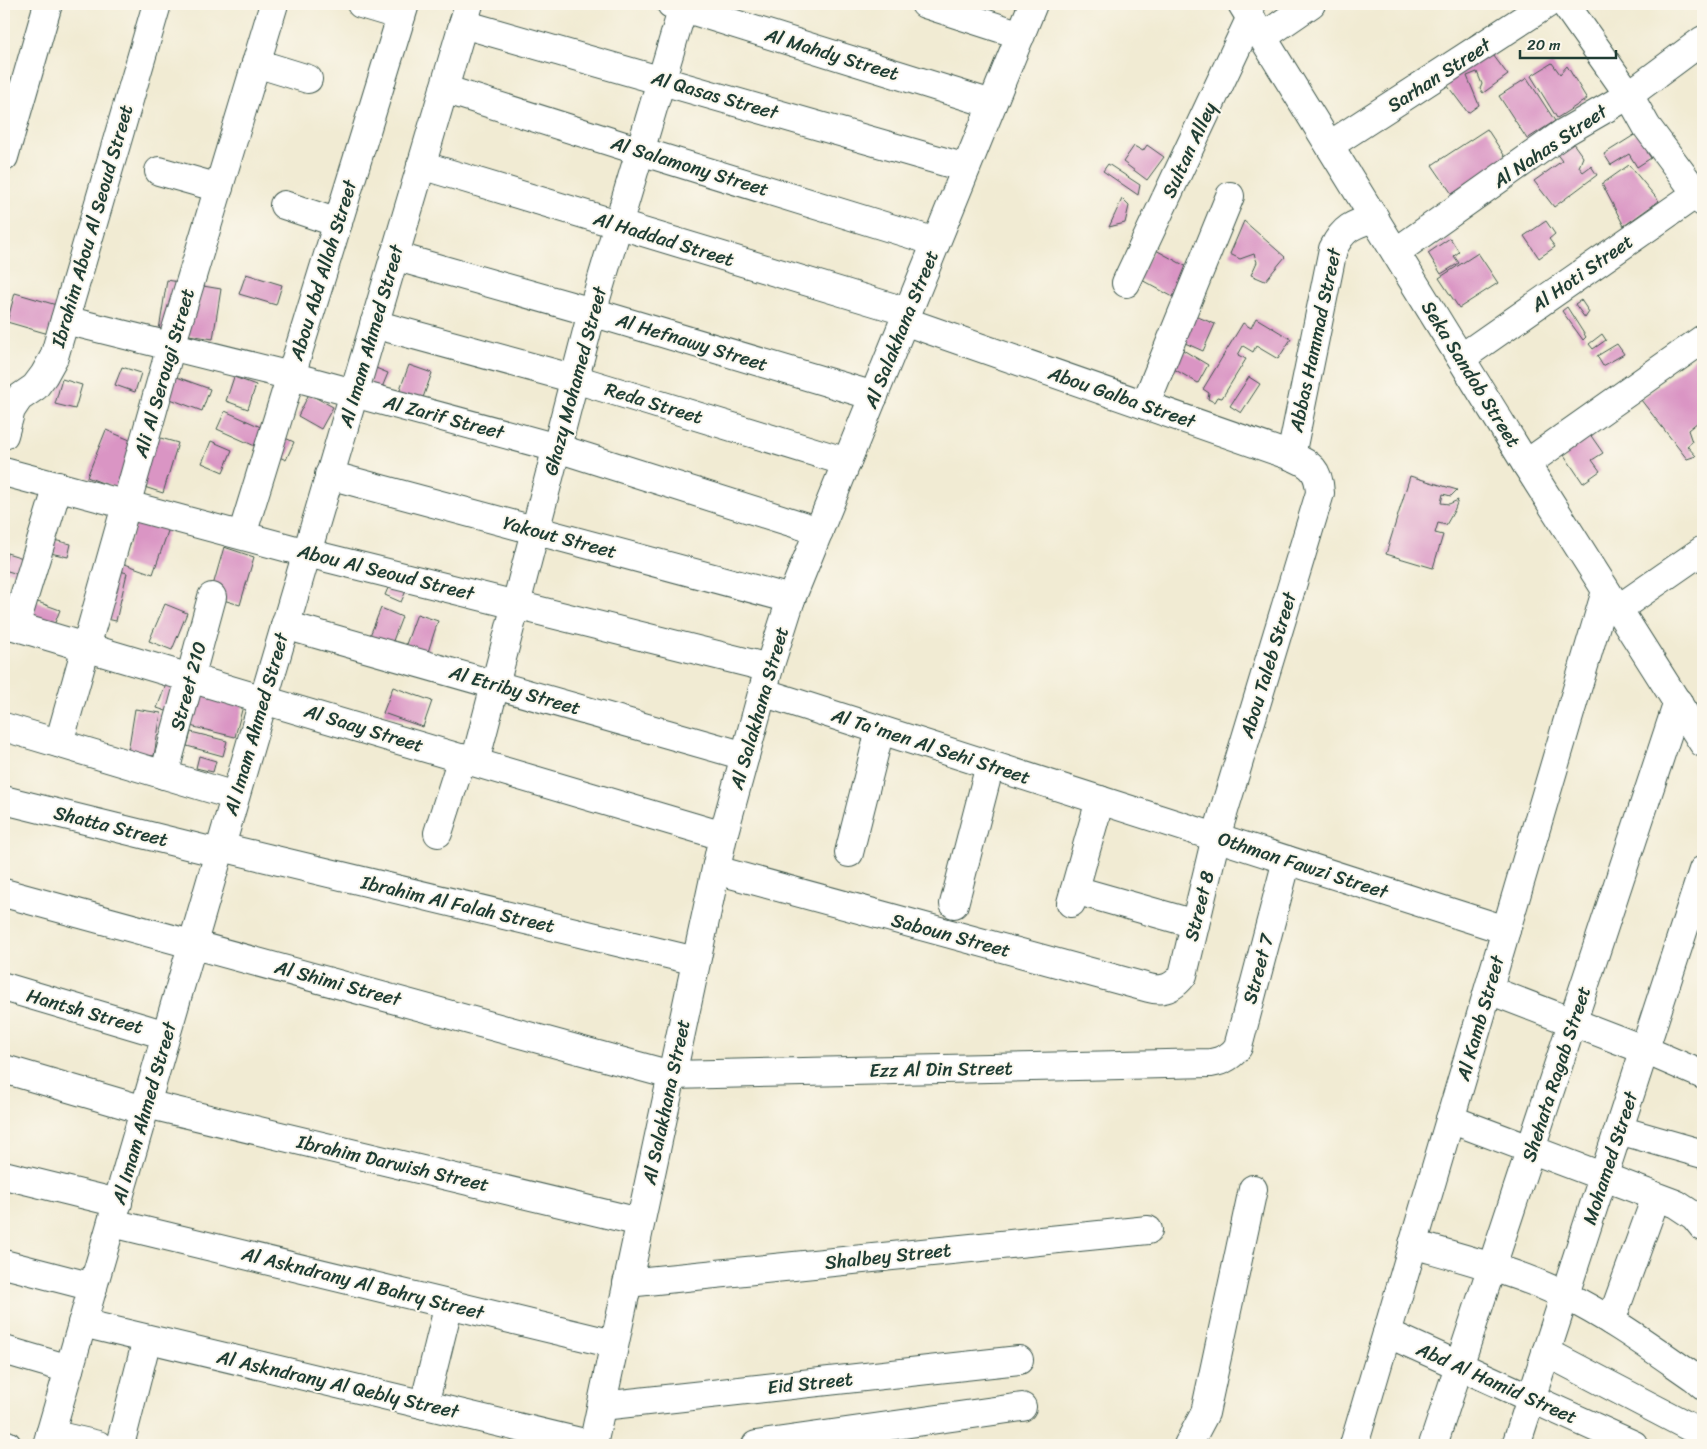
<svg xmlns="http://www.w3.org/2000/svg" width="1707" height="1449" viewBox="0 0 1707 1449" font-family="Sriracha,sans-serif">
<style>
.building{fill:#da95c4}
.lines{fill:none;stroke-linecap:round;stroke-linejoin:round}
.minor-casing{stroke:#3e574c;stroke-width:30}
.minor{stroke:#fff;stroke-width:28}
.labels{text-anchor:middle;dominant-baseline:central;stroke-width:4;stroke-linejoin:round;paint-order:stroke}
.street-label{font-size:19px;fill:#1f3d34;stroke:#fbf7ec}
</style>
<rect width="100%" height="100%" fill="#fbf7ec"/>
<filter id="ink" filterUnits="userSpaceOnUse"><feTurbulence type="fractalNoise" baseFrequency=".02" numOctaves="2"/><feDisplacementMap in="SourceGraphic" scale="10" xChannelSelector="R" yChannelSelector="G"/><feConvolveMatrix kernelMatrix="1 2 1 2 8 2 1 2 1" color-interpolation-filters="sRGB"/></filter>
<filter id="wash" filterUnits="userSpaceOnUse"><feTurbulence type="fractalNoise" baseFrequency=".0096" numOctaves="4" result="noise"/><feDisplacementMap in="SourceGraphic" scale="20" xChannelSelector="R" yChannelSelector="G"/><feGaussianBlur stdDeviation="1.12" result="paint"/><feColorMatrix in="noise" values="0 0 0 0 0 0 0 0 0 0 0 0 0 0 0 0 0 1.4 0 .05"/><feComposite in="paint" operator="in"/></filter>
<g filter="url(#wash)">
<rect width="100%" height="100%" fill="#f1ebd3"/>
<g id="blocks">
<!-- building -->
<g class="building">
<polygon points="1476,32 1508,75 1483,93 1480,89 1482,84 1477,72 1467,76 1479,105 1468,113 1432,65"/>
<polygon points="1552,63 1560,74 1567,66 1587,99 1557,118 1531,76"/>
<polygon points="1527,78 1555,121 1527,139 1499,96"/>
<polygon points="1647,127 1659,145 1647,152 1651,158 1637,167 1629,154 1611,165 1604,154"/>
<polygon points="1487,129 1506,158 1452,194 1432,165"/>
<polygon points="1565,132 1583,157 1579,167 1583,172 1591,166 1597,175 1554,207 1534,181 1562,161 1549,144"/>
<polygon points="1147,145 1164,157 1147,180 1123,162 1134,146 1143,151"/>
<polygon points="1108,164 1140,185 1138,195 1103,171"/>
<polygon points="1629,165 1659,201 1624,226 1602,184"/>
<polygon points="1122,199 1129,206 1125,223 1109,227"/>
<polygon points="1244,221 1285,257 1265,281 1251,275 1257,262 1254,254 1240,259 1230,254"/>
<polygon points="1546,221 1555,234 1549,239 1555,247 1539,258 1524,236"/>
<polygon points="1450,238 1459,252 1454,256 1459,263 1441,274 1428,253"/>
<polygon points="1154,249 1189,268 1173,297 1138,278"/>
<polygon points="1478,253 1498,283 1459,308 1439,278"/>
<polygon points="246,274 282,285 276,305 239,294"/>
<polygon points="167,280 221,289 213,339 159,330"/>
<polygon points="15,293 60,306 52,335 7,322"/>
<polygon points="1581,300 1589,312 1585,318 1575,304"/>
<polygon points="1567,307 1586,337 1583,340 1562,311"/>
<polygon points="1188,313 1215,324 1203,351 1176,339"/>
<polygon points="1256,318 1291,339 1278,359 1256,346 1253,352 1243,346 1238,355 1246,359 1222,398 1217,397 1214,402 1208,399 1209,393 1203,389 1243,323 1251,328"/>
<polygon points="1602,334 1606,340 1593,349 1589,344"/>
<polygon points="1617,344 1624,354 1603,366 1597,356"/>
<polygon points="1178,347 1208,365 1198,383 1167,365"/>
<polygon points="1703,352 1703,418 1688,430 1692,442 1687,446 1696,456 1687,459 1641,400"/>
<polygon points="366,364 388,373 376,402"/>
<polygon points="409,365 432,373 417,414 394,405"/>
<polygon points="122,367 141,373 135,392 115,385"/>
<polygon points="174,376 210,389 202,411 165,397"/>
<polygon points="234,377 256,385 248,409 226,401"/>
<polygon points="1249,377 1260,384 1241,413 1230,406"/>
<polygon points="62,379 82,385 75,409 55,404"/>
<polygon points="309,394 333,407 321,429 298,416"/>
<polygon points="225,411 294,442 286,460 217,429"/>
<polygon points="106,430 142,445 123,491 87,477"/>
<polygon points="1587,430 1603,453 1592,460 1600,471 1583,483 1560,449"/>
<polygon points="150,435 178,443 163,493 135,484"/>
<polygon points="211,441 232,450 223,472 202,463"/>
<polygon points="1410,476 1457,490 1451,496 1443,494 1441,503 1449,504 1458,500 1454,511 1446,525 1438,523 1435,533 1443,535 1433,568 1386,554"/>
<polygon points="143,503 174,514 153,574 122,563"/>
<polygon points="49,539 71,544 68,557 46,552"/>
<polygon points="224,547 254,557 240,605 210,596"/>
<polygon points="7,553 23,558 18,574 4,570"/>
<polygon points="110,568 127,573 116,621 98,617"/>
<polygon points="395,572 411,580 401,602 385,595"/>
<polygon points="21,596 60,610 54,625 16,612"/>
<polygon points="165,604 187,613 172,650 149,641"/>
<polygon points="381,608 402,617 391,646 369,638"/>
<polygon points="417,614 438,621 427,655 405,647"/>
<polygon points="168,679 180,684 169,712 157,708"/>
<polygon points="393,687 432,701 423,727 383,713"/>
<polygon points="199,691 244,702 235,737 190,726"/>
<polygon points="135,709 161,713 154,756 128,752"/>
<polygon points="191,732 227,741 223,756 187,746"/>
<polygon points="199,756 216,761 213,772 196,768"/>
</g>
</g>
</g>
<g filter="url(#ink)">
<use href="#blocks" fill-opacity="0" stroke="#3e574c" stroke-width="1"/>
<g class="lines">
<defs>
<g id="minor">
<polyline points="361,4 401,16"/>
<polyline points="671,4 992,104"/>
<polyline points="925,4 1021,35"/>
<polyline points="1242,4 1526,464 1703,743"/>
<polyline points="1565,4 1629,95 1647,127 1703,202"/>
<polyline points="463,24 966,168"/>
<polyline points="1263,37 1311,4"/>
<polyline points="256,63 308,79"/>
<polyline points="444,89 640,151 936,242"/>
<polyline points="1330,145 1547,4"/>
<polyline points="4,157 48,4"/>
<polyline points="421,165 908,312"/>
<polyline points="159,171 219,188"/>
<polyline points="284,205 338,223"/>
<polyline points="1396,252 1565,132 1629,95 1703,40"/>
<polyline points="394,256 592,312 874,396"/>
<polyline points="1126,283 1251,17"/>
<polyline points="65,320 291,376 557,448 819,531"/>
<polyline points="374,324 575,379 847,462"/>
<polyline points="1461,358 1703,189"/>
<polyline points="1145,405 1230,196"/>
<polyline points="4,435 11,410 19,398 35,387 44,375 54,357 157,4"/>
<path d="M1291 456 1333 249C1343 228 1353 224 1375 218"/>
<polyline points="1526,464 1703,339"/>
<polyline points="4,472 307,553 769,668"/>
<polyline points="329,475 791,599"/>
<polyline points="242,535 405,4"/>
<polyline points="1618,609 1703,550"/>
<polyline points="4,623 723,836"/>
<polyline points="285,625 745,756"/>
<polyline points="15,626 58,486"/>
<polyline points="762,692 1506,930"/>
<polyline points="4,727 235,796"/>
<polyline points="59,743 171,346 274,4"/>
<polyline points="475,762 592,312 684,4"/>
<polyline points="164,775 212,597"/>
<polyline points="4,800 219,853"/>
<polyline points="438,833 462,758"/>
<polyline points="221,847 696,961"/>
<polyline points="849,853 880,730"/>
<path d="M716 870 1149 988C1163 992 1174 987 1183 975L1216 837 1320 493C1319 470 1311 464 1291 456L904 321"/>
<polyline points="1075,890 1195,924"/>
<path d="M4 893 671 1075 1211 1063C1223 1061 1231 1057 1238 1047L1287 860"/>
<polyline points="1071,903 1100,800"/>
<polyline points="954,904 990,765"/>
<polyline points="4,987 166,1035"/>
<polyline points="1489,990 1645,1050 1703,1075"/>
<polyline points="4,1069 144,1110"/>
<polyline points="146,1104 640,1222"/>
<polyline points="1450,1119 1676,1204 1694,1216 1703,1227"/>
<polyline points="1619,1130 1703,1154"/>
<polyline points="4,1175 118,1203"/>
<polyline points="112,1223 614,1344"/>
<path d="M1413 1244C1465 1259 1517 1272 1566 1296 1611 1318 1653 1349 1695 1378L1703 1385"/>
<polyline points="4,1264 93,1287"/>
<polyline points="627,1283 1148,1230"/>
<polyline points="1611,1321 1656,1197"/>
<polyline points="82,1323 593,1445"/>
<polyline points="1387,1333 1634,1445"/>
<polyline points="4,1350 69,1369"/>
<polyline points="1546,1352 1703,1434"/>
<polyline points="424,1405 449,1304"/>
<polyline points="602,1406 1019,1360"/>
<polyline points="50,1434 98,1445"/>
<polyline points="4,1444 7,1445"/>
<polyline points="47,1445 264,698 469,4"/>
<polyline points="120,1445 147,1339"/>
<polyline points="593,1445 723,836 769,668 791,599 1033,4"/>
<polyline points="756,1445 1022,1407"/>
<polyline points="1188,1445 1205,1413 1253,1189"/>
<polyline points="1354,1445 1606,591"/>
<polyline points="1433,1445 1678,702"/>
<polyline points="1516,1445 1703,870"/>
</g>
</defs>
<!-- minor casing -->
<use href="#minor" class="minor-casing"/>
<!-- minor -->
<use href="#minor" class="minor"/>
</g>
</g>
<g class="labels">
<!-- street labels -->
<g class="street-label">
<text transform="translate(832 54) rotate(17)">Al Mahdy Street</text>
<text transform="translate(1439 75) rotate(-33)">Sarhan Street</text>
<text transform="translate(715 95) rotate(16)">Al Qasas Street</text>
<text transform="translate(1550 146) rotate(-34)">Al Nahas Street</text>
<text transform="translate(1189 150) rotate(-65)">Sultan Alley</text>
<text transform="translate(690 166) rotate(17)">Al Salamony Street</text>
<text transform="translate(92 226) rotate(-74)">Ibrahim Abou Al Seoud Street</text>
<text transform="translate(664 239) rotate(17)">Al Haddad Street</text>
<text transform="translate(323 270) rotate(-73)">Abou Abd Allah Street</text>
<text transform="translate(1582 273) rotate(-35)">Al Hoti Street</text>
<text transform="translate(901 329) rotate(-68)">Al Salakhana Street</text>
<text transform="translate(371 336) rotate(-74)">Al Imam Ahmed Street</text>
<text transform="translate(1315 340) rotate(-78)">Abbas Hammad Street</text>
<text transform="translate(692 342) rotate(17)">Al Hefnawy Street</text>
<text transform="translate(164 373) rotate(-74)">Ali Al Serougi Street</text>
<text transform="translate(1471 374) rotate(58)">Seka Sandob Street</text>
<text transform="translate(575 381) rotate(-75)">Ghazy Mohamed Street</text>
<text transform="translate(1122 397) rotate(19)">Abou Galba Street</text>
<text transform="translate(654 403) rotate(17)">Reda Street</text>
<text transform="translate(444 417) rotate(15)">Al Zarif Street</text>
<text transform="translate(560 537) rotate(15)">Yakout Street</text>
<text transform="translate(386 572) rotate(14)">Abou Al Seoud Street</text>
<text transform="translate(1268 665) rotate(-73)">Abou Taleb Street</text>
<text transform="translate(188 686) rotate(-75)">Street 210</text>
<text transform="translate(515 690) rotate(16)">Al Etriby Street</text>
<text transform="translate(759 708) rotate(-74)">Al Salakhana Street</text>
<text transform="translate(256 724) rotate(-74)">Al Imam Ahmed Street</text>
<text transform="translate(364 728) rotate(17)">Al Saay Street</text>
<text transform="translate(931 746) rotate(18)">Al Ta'men Al Sehi Street</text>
<text transform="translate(111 826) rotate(14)">Shatta Street</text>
<text transform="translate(1303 865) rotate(18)">Othman Fawzi Street</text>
<text transform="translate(458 904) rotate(13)">Ibrahim Al Falah Street</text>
<text transform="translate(1199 906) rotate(-76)">Street 8</text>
<text transform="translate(951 935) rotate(15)">Saboun Street</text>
<text transform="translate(1258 969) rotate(-75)">Street 7</text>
<text transform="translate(338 983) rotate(15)">Al Shimi Street</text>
<text transform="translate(85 1011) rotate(16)">Hantsh Street</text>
<text transform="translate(1480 1018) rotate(-74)">Al Kamb Street</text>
<text transform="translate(941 1069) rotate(-1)">Ezz Al Din Street</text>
<text transform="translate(1556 1074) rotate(-72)">Shehata Ragab Street</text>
<text transform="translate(666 1102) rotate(-78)">Al Salakhana Street</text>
<text transform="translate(144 1113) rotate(-74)">Al Imam Ahmed Street</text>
<text transform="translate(1610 1158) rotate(-72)">Mohamed Street</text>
<text transform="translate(393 1163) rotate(13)">Ibrahim Darwish Street</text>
<text transform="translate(888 1256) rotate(-6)">Shalbey Street</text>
<text transform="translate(363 1283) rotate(14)">Al Askndrany Al Bahry Street</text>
<text transform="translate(810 1383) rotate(-6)">Eid Street</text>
<text transform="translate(1497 1383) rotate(24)">Abd Al Hamid Street</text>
<text transform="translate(338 1384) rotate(13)">Al Askndrany Al Qebly Street</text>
</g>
</g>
<!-- margin -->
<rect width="1707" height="1449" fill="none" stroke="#fbf7ec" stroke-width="20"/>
<!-- scale -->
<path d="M1520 50v8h96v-8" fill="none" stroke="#1f3d34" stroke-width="2.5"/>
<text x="1527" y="50" font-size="15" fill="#1f3d34" stroke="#fbf7ec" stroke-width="4" paint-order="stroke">20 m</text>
</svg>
